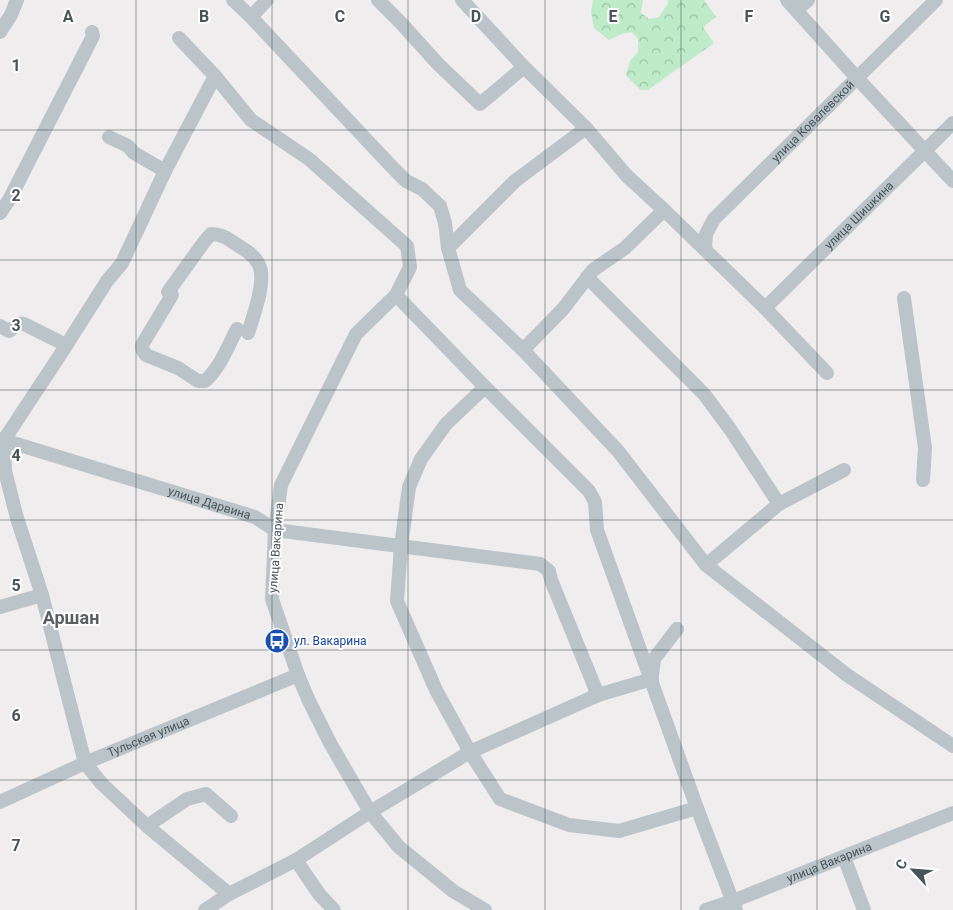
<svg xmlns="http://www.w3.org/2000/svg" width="953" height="910" viewBox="0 0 953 910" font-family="Roboto,sans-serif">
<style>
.forest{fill:url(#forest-crowns)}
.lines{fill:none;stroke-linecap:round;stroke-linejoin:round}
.minor{stroke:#bac4c9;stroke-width:14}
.grid{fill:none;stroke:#475459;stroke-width:1;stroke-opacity:0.55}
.labels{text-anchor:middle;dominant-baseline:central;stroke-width:4;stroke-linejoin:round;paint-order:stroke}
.street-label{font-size:12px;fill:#475459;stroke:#fff}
.transit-label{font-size:12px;fill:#164399;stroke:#fff;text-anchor:start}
.district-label{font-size:18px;font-weight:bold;fill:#5b5f62;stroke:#fff}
.grid-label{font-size:16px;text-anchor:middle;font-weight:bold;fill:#475459;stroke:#fff;stroke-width:4;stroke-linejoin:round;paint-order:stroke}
</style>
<defs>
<pattern id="forest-crowns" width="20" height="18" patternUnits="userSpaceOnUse" patternTransform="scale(1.25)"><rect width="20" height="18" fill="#beebc8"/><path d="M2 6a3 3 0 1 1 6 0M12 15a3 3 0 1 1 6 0" fill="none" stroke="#9cc1a5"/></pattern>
</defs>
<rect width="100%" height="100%" fill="#f0edee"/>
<!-- forest -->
<polygon class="forest" points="593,0 643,0 641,13 649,19 659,17 668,3 668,0 704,0 716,17 703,27 714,43 648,90 640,90 626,75 630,61 638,52 638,38 631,32 622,34 609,40 594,28 591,12"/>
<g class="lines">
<!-- minor -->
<g class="minor">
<polyline points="233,0 251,17 393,168 406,181 422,189 440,206 445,223 448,248"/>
<polyline points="378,0 401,23 438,64 480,104 524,67"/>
<polyline points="462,0 524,67 586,128"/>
<polyline points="787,0 857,78 953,181"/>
<polyline points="796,10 808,0"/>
<polyline points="251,17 267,0"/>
<polyline points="0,32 11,15 17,0"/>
<polyline points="179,38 215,76"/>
<polyline points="109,137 128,146 134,153 165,171"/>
<polyline points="0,213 9,200 91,40 93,36 92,32"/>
<path id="s1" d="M705 249 706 234 714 219 936 0"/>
<polyline points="587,277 704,394 730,429 779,504"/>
<path d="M168 292 204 242 211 234C224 234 229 240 239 246 247 251 255 256 259 265 267 280 253 317 248 333"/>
<path d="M172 295 142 345V349L146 355 178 368 198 381H205C220 368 228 346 237 329"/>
<polyline points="396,295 485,387 589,491 595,502 597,530 697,808 736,910"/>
<polyline points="904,298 925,448 923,480"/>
<path id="s2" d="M765 308 953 123"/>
<path d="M0 326 9 331C15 328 16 322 24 324L66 345"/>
<polyline points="523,350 563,309 593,270 625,248 664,210"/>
<polyline points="827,373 765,308 664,210 627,176 586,128 515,181 448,248 460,290 523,350 618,451 706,565 779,504 844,470"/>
<polyline points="485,387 446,424 421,459 409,487 401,546 397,601 436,690 470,752 500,799 569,825 619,831 697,808"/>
<path id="s3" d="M0 439 255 517 275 530 540 564 549 571 551 580 598 695"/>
<polyline points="706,565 847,675 953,746"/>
<polyline points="0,607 42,595"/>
<polyline points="652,675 654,659 677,629"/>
<path id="s4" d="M0 802 85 763 298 675"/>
<polyline points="147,826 187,799 206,794 231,816"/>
<polyline points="844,857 864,910"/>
<polyline points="296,860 319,894 334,910"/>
<polyline points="229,894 147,826 102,784 85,763 42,595 17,518 5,471 4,440 62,352 107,281 122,263 165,171 215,76 251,120 309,159 407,246 410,267 396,295 356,334 281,485 275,530 272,599 298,675 309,701 330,743 370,812 399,847 453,891 485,910"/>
<polyline points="205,910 229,894 296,860 370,812 470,752 598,695 652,679"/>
<path id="s5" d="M706 910 733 901 953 813"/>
</g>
</g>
<!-- grid -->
<path class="grid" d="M136 0V910M272 0V910M408 0V910M545 0V910M681 0V910M817 0V910M0 130H953M0 260H953M0 390H953M0 520H953M0 650H953M0 780H953"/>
<!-- icons -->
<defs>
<symbol id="bus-disc" viewBox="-11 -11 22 22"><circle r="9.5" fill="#1a4fb4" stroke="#fff"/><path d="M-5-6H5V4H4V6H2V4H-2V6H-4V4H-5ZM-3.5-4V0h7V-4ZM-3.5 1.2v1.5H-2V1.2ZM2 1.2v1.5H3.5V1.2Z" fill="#fff"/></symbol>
</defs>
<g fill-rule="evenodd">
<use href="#bus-disc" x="263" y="627" width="28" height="28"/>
</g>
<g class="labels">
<!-- street labels -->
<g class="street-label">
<text stroke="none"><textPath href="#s1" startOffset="171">улица Ковалевской</textPath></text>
<text stroke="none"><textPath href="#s2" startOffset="132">улица Шишкина</textPath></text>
<text stroke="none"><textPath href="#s3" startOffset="219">улица Дарвина</textPath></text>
<text transform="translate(276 548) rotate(-86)">улица Вакарина</text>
<text stroke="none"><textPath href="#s4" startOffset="162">Тульская улица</textPath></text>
<text stroke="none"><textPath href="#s5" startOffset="132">улица Вакарина</textPath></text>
</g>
<!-- transit labels -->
<g class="transit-label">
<text x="294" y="641">ул. Вакарина</text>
</g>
<!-- district labels -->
<g class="district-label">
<text x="71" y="617">Аршан</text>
</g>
</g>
<g class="grid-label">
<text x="68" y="22">A</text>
<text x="204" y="22">B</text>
<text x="340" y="22">C</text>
<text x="476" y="22">D</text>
<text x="613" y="22">E</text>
<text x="749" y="22">F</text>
<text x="885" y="22">G</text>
<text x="16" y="71">1</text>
<text x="16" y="201">2</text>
<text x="16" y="331">3</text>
<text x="16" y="461">4</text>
<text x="16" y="591">5</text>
<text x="16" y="721">6</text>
<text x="16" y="851">7</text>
</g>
<!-- north arrow -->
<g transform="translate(913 870) rotate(296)" stroke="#ffffff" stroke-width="4" paint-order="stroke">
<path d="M0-4L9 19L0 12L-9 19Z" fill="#475459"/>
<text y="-8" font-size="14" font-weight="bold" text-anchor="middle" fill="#475459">С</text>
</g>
</svg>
